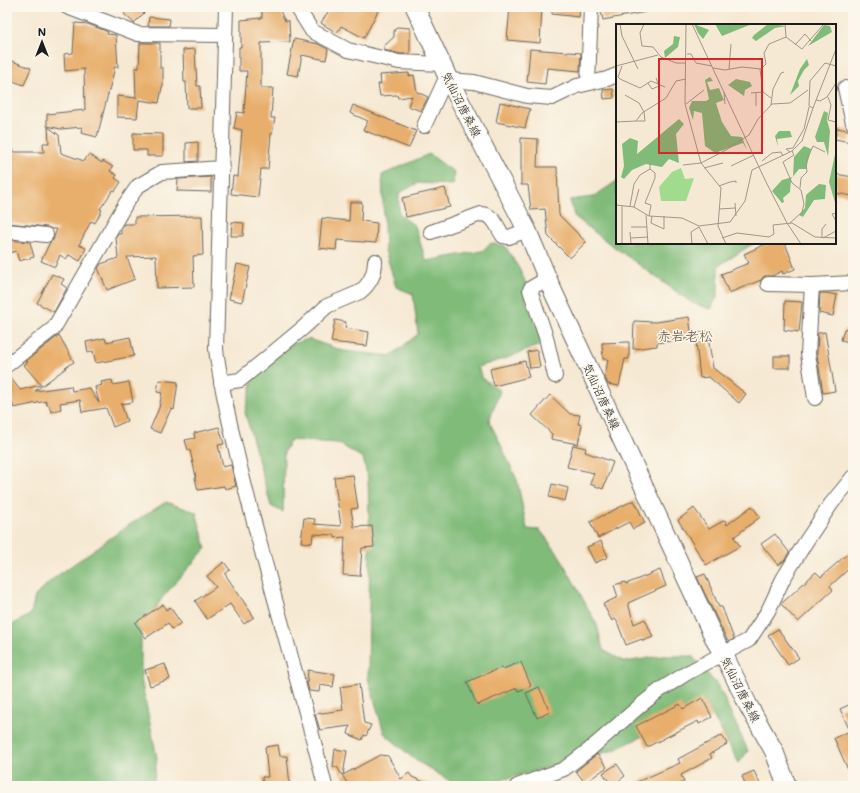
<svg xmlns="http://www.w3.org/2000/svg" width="860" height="793" viewBox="0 0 860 793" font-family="Mali,'Klee One',sans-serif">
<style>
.forest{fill:#80bb79;stroke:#4e6c4a}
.building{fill:#e8af6c}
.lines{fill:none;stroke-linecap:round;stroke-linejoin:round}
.minor-casing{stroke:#68645c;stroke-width:16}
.major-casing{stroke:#68645c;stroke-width:20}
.minor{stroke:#fff;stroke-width:14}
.major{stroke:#fff;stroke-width:18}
.labels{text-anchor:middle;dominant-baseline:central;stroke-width:3;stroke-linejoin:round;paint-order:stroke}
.street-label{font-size:12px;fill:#1c1c1c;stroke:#fbf7ec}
.quarter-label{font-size:14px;fill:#634f38;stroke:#fbf7ec}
.inset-road{fill:none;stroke:#9f978a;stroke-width:1}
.view{fill:#d62828;fill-opacity:0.15;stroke:#d62828;stroke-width:2}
.inset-edge{fill:none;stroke:#1c1c1c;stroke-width:2}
</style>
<rect width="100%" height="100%" fill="#fbf7ec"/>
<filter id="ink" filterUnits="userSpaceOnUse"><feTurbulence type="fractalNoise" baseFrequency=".025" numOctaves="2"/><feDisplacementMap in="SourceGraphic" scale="8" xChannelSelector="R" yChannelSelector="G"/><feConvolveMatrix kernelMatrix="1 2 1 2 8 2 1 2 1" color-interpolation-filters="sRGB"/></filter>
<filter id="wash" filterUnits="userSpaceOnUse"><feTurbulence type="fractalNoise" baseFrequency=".012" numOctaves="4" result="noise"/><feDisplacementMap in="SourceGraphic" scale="16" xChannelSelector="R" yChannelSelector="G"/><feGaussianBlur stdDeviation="0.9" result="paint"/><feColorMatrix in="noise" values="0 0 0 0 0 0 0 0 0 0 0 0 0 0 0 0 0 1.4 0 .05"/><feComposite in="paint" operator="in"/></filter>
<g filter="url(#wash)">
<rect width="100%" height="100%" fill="#f6e9d3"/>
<!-- forest -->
<g class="forest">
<polygon points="429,154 454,172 453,185 418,183 399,193 399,214 415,226 426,261 482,251 491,243 505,246 520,270 526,284 526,301 538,327 541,345 527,350 507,358 478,367 482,378 500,391 489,421 499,441 517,480 527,529 540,530 559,555 597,625 603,650 625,662 662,656 692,656 719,687 748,751 739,763 707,705 614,750 479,786 458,786 414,759 384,733 368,678 370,541 368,479 363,458 338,443 290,440 284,452 283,512 271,506 245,412 255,371 272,351 308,339 344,351 391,356 418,334 413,294 396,287 385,250 382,175"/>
<polygon points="617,181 617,243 754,243 718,266 718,295 711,309 692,303 602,238 574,216 570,200 593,197"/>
<polygon points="166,502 196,512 206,548 162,598 141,632 141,679 157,758 153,786 7,786 7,628 31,614 35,596 54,578 126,527"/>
</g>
<g id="blocks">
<!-- building -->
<g class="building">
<polygon points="131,7 139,7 145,12 134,23 124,14"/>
<polygon points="262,7 278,7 285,21 289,21 290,42 261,43 261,88 273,88 271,118 275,118 272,134 271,134 268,169 261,169 258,197 231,194 233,176 238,177 242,130 234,128 237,112 244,113 247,71 239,71 239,47 241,47 241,20 262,18"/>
<polygon points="331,7 380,7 364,38 341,26 337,33 321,23"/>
<polygon points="510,7 542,7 540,43 507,40"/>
<polygon points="552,7 580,7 579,17 552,14"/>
<polygon points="600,7 645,7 646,12 603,20"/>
<polygon points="149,17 170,19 169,26 148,26"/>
<polygon points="75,23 88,24 108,32 107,34 116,35 118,67 114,67 114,71 97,137 81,133 82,127 61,129 47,126 47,114 85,110 84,69 65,71 64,54 73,53"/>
<polygon points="397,27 410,28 410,54 400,54 384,50 384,46 394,37 394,31"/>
<polygon points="294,39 318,44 328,49 326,60 302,55 298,76 287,74"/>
<polygon points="140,43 160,43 160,68 163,68 163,87 162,87 159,103 139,100 137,118 117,117 117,96 136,98 135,68 139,68"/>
<polygon points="195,49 197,86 200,86 201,108 187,108 186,82 184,82 183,50"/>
<polygon points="530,49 581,53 580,71 547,68 545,84 527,82"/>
<polygon points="12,61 31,68 24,85 7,79 7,71"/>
<polygon points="409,73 409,76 414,75 417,92 428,97 421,111 408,106 412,96 398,98 397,95 380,96 378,84 381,84 380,75"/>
<polygon points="613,89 614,98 604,99 603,90"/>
<polygon points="500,102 530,109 525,128 496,122"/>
<polygon points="353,105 416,131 409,148 363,130 368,121 350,113"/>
<polygon points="48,127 59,135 61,153 84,161 89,154 102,163 103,161 113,167 110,171 117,175 115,178 121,182 115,191 113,190 100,209 102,210 95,223 91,221 79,245 86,248 80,261 69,255 66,259 60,255 55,267 41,261 50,242 53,240 57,229 52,229 47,227 7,223 7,142 15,152 44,152 43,143 49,143"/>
<polygon points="837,128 852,131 850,142 835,139"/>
<polygon points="133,133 163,134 163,156 147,156 147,150 133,150"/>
<polygon points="521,138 538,139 537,167 557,167 559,215 586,242 570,258 548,236 545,209 531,210 528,185 521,185"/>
<polygon points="198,142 198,161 186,162 186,143"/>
<polygon points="835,174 853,177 853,196 835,193"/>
<polygon points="211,177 211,192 177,191 178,179"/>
<polygon points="445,188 450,207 406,217 402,198"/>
<polygon points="350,202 362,202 361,221 377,223 376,243 337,240 336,250 319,248 322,218 349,221"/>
<polygon points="202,216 203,255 193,256 194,287 157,288 156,256 127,257 135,279 107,290 98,268 101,264 118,258 116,237 118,234 121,234 121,229 124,224 135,224 135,217"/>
<polygon points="232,222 244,223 243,236 231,236"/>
<polygon points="7,240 30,242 34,257 19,261 16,251 7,254"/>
<polygon points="768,243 785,243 795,269 783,274 782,271 772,276 764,276 761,280 729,293 721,274 749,263 744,254"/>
<polygon points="237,264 250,267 242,302 229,299"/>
<polygon points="52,274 64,279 61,284 67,288 54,312 37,303"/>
<polygon points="820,293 826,293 837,295 833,316 819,313"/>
<polygon points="785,301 802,302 799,332 784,330"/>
<polygon points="689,317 692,338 657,343 657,346 633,349 634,321 656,322"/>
<polygon points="335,320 346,322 345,328 369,332 367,346 331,342"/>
<polygon points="853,327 853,343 841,340 844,329"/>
<polygon points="707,331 713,368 746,394 739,403 709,377 700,378 695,333"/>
<polygon points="825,332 835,391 823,393 817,354 818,333"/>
<polygon points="59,335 74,362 65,367 66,368 35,391 71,386 72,391 89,388 99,403 95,387 102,385 101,382 112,380 113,385 129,382 133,402 121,404 127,421 113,427 106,408 82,412 80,400 60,403 61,409 51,412 49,405 47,405 46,401 14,408 10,396 7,398 7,373 20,390 41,385 24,365 28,362 26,361"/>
<polygon points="130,337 134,356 96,363 93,351 88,353 86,342 105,338 106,342"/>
<polygon points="629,342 629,359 625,359 619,386 608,384 605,377 608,359 603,359 602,343"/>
<polygon points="537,350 540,367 530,368 527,352"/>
<rect x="774" y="356" width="16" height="12"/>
<polygon points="525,361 529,377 494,386 490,369"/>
<polygon points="159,380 178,382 174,410 171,409 160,433 150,429 159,408 162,393 157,392"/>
<polygon points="550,395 570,414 580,415 578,424 582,425 578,444 551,439 552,434 532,415"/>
<polygon points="219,427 224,444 218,445 223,467 231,465 236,486 225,489 224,486 198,490 195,478 196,477 190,450 188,450 185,440 195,438 194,433"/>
<polygon points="573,445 586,448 585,452 613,462 603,489 590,484 594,473 567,467"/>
<polygon points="353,475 358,508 351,509 354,527 372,526 374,547 362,548 360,576 343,575 345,537 335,538 335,535 313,534 312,543 301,542 304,518 315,519 314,524 341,526 334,477"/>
<polygon points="552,484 568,488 565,501 549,497"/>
<polygon points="634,500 645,523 633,529 629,522 598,538 590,522"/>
<polygon points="752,506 760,517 734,537 740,546 706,565 678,520 694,508 709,529 725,520 727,525"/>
<polygon points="775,534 789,552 785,560 778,565 761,544"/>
<polygon points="601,541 608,557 595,563 587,547"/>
<polygon points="853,549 853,565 830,586 833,590 798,622 781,604 816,572 821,577"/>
<polygon points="224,562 230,570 225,574 254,617 244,624 230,604 207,619 195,601 216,587 207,576"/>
<polygon points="660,570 666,586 628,603 634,624 645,619 653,637 643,641 642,639 626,645 616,619 612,621 603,604 618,597 614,585 625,582 626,584"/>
<polygon points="705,574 719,607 722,607 734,639 728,642 697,577"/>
<polygon points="163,604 166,610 170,607 181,623 172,629 168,623 146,638 135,623"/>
<polygon points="778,629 799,658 788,665 768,635"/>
<polygon points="521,662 531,686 518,691 517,688 477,705 467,682 502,667 503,669"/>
<polygon points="165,664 170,679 150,686 145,670"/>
<polygon points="308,670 335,674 333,687 320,685 319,692 309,691 307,683"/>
<polygon points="359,684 364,723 371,725 366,736 364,735 362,740 348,734 350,726 320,730 315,714 343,710 340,687"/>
<polygon points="539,687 550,712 537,718 526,693"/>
<polygon points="702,698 712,717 699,724 698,721 647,747 636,726 680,704 683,709"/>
<polygon points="853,703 853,781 834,738 850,731 840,709"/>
<polygon points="722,735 727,744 710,754 712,758 681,775 684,782 675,786 628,786 680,763 678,759"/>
<polygon points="278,745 280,756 287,756 290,786 263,786 262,777 268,777 265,747"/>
<polygon points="335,749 347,751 343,775 380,755 388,756 401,779 409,773 412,777 433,786 349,786 337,767 333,767"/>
<polygon points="597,754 607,767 585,783 576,771"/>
<polygon points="617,764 625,776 612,786 603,773"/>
<polygon points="754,771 761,786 746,786 742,776"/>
</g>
</g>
</g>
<g filter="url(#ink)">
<use href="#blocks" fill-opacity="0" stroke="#68645c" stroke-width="1"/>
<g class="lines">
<defs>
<g id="minor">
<polyline points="67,7 138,34 225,35"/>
<path d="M226 7 216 349C221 389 231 428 240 467 266 574 299 679 325 786"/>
<polyline points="297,7 312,31 348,50 399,62 441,64"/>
<polyline points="449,80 474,82 527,96 552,98 577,86 607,79 617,75"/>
<polyline points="588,83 591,7"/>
<polyline points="845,88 853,123"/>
<polyline points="424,126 447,76"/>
<polyline points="7,231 46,235"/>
<path d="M431 232 481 214C494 215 496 225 503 236L509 237 527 230"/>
<polyline points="547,279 531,288 530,290 546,337 555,376"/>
<polyline points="768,284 812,285 853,283"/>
<polyline points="812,285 808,354 815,398"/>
<polyline points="7,365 54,328 126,203 138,186 162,172 222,168"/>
<path d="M221 383 240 380 303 328 327 306 360 292C370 284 375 274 375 261"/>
<polyline points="517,786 564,769 589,750 642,704 660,690 687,673 749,640 768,611 783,579 805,543 831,504 853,477"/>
</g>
<polyline id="major" points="415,7 449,80 527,230 551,287 716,642 724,655 748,705 774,751 787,786"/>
</defs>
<!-- minor casing -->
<use href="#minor" class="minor-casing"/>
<!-- major casing -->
<use href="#major" class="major-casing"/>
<!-- minor -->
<use href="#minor" class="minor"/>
<!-- major -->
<use href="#major" class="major"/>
</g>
</g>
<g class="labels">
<!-- street labels -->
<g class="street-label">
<text transform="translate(462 104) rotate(63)">気仙沼唐桑線</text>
<text transform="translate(602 396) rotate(65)">気仙沼唐桑線</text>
<text transform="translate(741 689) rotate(63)">気仙沼唐桑線</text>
</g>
<!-- quarter labels -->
<g class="quarter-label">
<text x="685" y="335">赤岩老松</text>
</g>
</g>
<!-- overview -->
<g transform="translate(616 24)">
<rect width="220" height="220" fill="#f6e9d3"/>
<path d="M65 144 69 155 78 154 70 177H45L43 163 56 148Z" fill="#a0db8e"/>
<path d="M78 0 93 6 87 15 82 9ZM99 0H136L106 12ZM152 0 171 2 159 4 140 17 136 14 138 11ZM208 1 214 2 216 8 192 22ZM58 12 64 13 62 23 49 34 48 27 57 20ZM191 35 193 41 188 46 182 57 183 62 174 71 184 45ZM94 53 97 57 91 58 94 66 103 64 107 74 108 76 100 79 106 98 115 112 126 113 131 126 127 119 99 129 89 122 86 89 78 87 77 96 73 84 76 77H90L93 75 89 56ZM120 55 134 58 136 62 129 66 128 72 112 61ZM208 87 212 89 211 96 214 107 212 132 208 118H201L199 113ZM63 95 68 100 60 110 63 139 53 135 46 143 30 140 16 146 8 155 5 153 8 142 6 120 14 114 22 117 21 130ZM163 107H174L176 113 161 115 162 123 159 112ZM188 122 195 125 190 145H183L175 155 174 168 167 174 168 178 166 179 156 167 166 156 177 153 178 133ZM220 126V182L213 158ZM203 160 210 161 209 175 198 176 187 193 183 191 189 184 190 171Z" fill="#80bb79"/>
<path class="inset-road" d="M4 0 6 12 22 45M28 0 24 9 26 22 37 23 45 33 60 39H70M70 0 69 80 85 139 105 164 102 202 110 220M76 0 150 158 171 199 185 220M169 0 170 13M179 21 189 10 195 17M71 30H75L80 39 96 42M0 42 42 31M6 42 2 53 4 55 24 64 35 57 49 63M97 44 109 46 126 43 145 45 150 40 148 29 153 20 170 13 186 25 207 1M113 45 115 20M144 45 147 68M32 59 36 65 43 62 40 54M108 68 109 80M135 69 147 68 155 74M140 69V82M9 71 23 79 28 88M212 73 215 81 212 96 220 98M200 76 204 77 211 73 220 59M70 80 88 66M155 81 157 65 165 49 168 48M197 84 220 25M20 97H29L28 88M0 98 20 97 26 89 50 74 60 57 70 55M174 128 170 125 177 124 188 105 193 83M0 132V185M146 137 156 129 165 128 167 132M67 141 85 139 110 126 133 111 142 95 156 80 174 79 192 66M115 142 138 131M88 144 107 139M103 162 114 158 120 157V159M184 164 185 154 191 148 190 138 197 122 209 128M119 179 120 192M0 181 18 183 33 192 66 194 83 202 114 198 129 177 136 146 176 127 186 117 197 84 193 82 194 57 209 39 220 42M14 182 18 160 24 151 34 145V139M18 183 23 165M103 185 119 184M220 189 216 190 220 197M30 191 32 220M33 192 35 181 29 179 39 154V149L34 145M36 192 35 199 48 205V192M174 199 186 188 188 180 185 166 176 159 167 138 178 131 176 127M15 203H31M83 203 92 220M14 208 15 220M15 214 32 213M106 214 121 209 153 213 158 210 157 201 176 199 199 213 220 214M206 214V205L210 200M207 214 220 207M6 220V182M76 220 75 208 83 203"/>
<path class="view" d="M43 35H146V129H43Z"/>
<rect width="220" height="220" class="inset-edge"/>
</g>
<!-- margin -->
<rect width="860" height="793" fill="none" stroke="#fbf7ec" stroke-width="24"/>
<!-- north arrow -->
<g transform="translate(42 42)" stroke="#fbf7ec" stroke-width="3" paint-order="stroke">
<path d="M0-3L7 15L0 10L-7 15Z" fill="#1c1c1c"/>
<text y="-6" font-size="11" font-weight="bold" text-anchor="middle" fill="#1c1c1c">N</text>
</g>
</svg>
